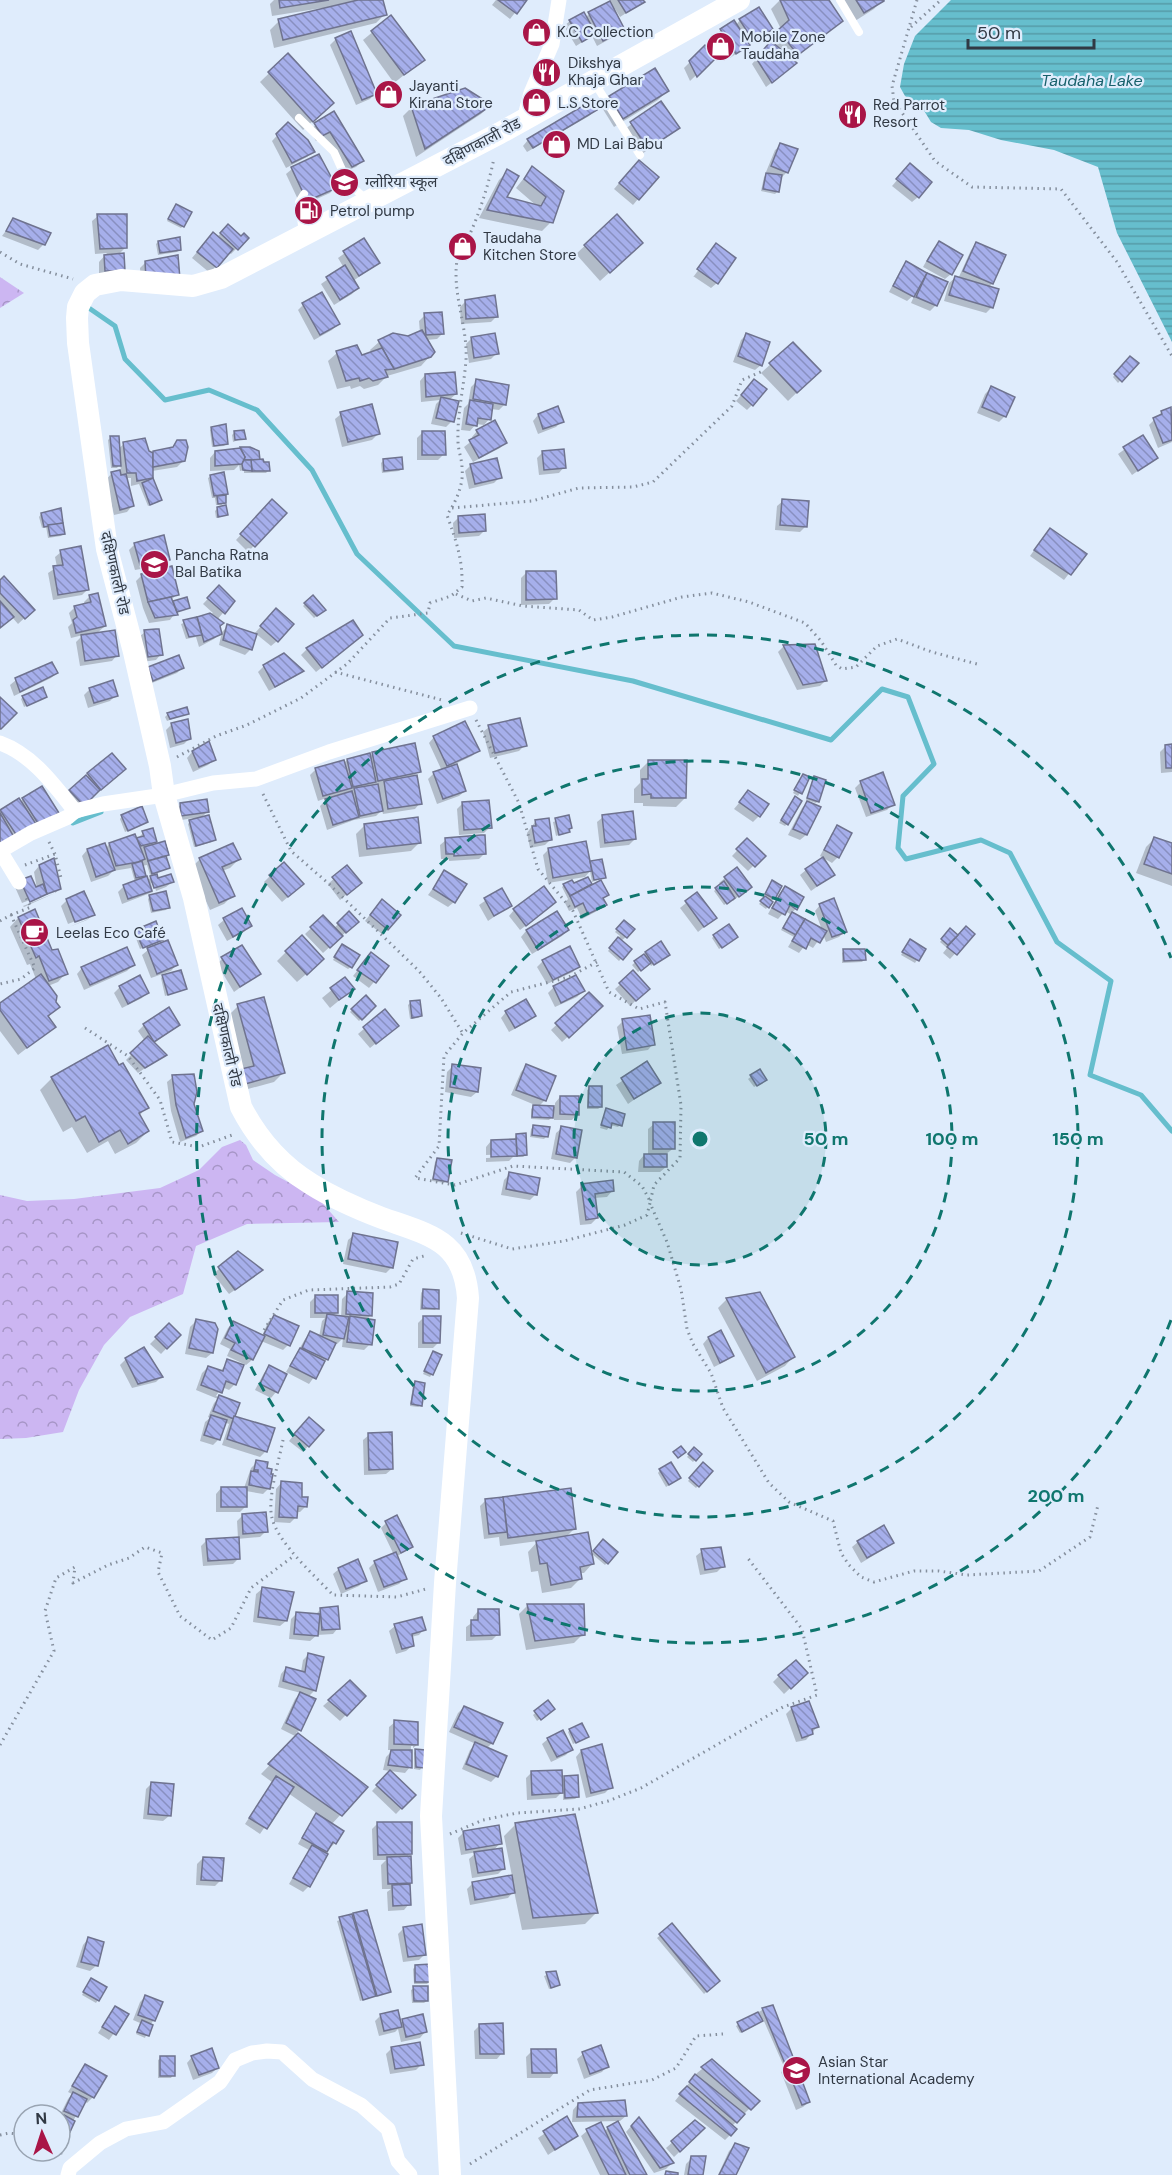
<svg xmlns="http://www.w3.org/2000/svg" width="1172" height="2175" viewBox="0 0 1172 2175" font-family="'DM Sans','Noto Sans Devanagari',sans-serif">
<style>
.forest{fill:url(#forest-crowns)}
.water{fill:url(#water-rules)}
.shadow{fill:#0003;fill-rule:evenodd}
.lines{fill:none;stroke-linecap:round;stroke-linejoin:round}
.stream{stroke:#66becd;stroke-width:5}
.building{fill:url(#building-back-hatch);stroke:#6f738f;stroke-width:1.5}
.path{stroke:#858f9d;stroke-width:3;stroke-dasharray:1.5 4.5;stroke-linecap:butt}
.service{stroke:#fff;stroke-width:8}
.minor{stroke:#fff;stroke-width:15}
.secondary{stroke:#fff;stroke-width:22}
.ring{fill:none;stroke:#0f766e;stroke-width:3;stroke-dasharray:10 8}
.labels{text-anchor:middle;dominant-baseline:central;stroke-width:4.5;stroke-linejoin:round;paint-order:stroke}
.poi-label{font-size:15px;fill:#313944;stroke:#dfecfc;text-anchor:start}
.street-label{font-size:15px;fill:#313944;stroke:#dfecfc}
.water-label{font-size:16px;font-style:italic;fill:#18616c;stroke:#dfecfc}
.centre{fill:#0f766e;stroke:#dfecfc;stroke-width:3}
.ring-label{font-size:18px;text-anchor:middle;font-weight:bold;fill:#0f766e;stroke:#dfecfc;stroke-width:4.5;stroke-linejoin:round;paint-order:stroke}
</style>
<defs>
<pattern id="forest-crowns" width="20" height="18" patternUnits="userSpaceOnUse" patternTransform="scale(1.5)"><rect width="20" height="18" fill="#ccb6f2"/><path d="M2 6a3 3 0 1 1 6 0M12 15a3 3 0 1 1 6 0" fill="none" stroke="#a695c6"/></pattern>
<pattern id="water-rules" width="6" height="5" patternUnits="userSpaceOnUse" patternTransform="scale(1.5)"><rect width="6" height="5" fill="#66becd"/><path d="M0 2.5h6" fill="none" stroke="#559ba8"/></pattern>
<pattern id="building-back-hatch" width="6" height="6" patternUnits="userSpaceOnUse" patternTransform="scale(1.5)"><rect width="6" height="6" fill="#a6afeb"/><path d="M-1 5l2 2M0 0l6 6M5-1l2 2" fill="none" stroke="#888fc0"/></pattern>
</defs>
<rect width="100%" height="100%" fill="#dfecfc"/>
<!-- forest -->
<g class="forest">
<polygon points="0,277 24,293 0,308"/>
<polygon points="240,1140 246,1145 253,1160 275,1175 318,1198 339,1222 247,1224 196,1246 183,1294 130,1317 104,1345 79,1390 63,1432 26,1438 0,1439 0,1195 27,1201 74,1199 160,1188 199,1170 222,1147"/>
</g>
<!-- water -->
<polygon class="water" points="951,0 1172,0 1172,342 1117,233 1098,167 1054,150 1001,140 969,130 941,128 931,122 923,109 905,96 900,87 904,64 915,36"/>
<!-- shadow -->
<g class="shadow">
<polygon points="274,0 381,0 385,14 376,23 274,48 270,30 279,21 322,10 322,8 272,16 270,4"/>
<polygon points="496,0 525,0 510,19 492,5"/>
<polygon points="609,0 642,0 643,2 620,17 615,9 613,10 623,30 617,35 597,46 592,36 576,46 564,26 570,21 585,17 611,2"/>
<polygon points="780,0 827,0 841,21 792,61 789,69 766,87 752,64 781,29 771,9"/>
<polygon points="842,0 882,0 874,9 855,21"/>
<polygon points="391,17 423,60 394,83 363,40"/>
<polygon points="740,20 771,29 730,58 715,36 721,30 736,25"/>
<polygon points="336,39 375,93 370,99 356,105 330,45"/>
<polygon points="705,47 715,57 690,81 684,68"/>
<polygon points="288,55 323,112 303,130 260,82"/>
<polygon points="667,91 658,100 614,127 601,106 610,97"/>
<polygon points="661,103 678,128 642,154 625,129"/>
<polygon points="490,106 481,114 416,157 403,116 412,107"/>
<polygon points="595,110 589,116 527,152 523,146 528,140"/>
<polygon points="333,113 362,161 356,167 346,171 324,137 316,141 309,130"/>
<polygon points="288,124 313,152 307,157 286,168 272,141"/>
<polygon points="781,145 787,172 780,179 778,191 775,194 761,191 764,177 768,173 766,172 775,150"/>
<polygon points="319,156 335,187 330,193 301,206 286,174 292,169"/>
<polygon points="633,167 638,199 633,205 614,189"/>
<polygon points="532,168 562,192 551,222 542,231 479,218 499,180 508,171 505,198 538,207 516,188"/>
<polygon points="905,171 918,197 912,202 892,186"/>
<polygon points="174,208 183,226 181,228 167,221"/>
<polygon points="98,216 126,247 118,255 123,271 99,276 99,262 107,253 95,254 92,221"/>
<polygon points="617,216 632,252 600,281 576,254"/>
<polygon points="14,220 44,244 38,250 2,236"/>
<polygon points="228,226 241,238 247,238 231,254 228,252 210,273 192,258 207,240 217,237"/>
<polygon points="363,240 379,263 353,281 357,288 352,294 334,305 321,284 344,268 338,258"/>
<polygon points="158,242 179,250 177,252 158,255 156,244"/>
<polygon points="939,243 951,274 945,279 923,267 933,249"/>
<polygon points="976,244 1004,256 992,284 988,288 997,290 991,308 986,313 944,301 949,283 955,278 958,279 971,250"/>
<polygon points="714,249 717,283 711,288 693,276 694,276"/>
<polygon points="146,262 179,278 141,284 140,268"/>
<polygon points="906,263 946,283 936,305 930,311 911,303 915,294 907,301 889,292 901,269"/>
<polygon points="465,302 497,316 491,322 461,324 460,307"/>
<polygon points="303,305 338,324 332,330 314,340 298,310"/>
<polygon points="425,315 442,334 437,339 426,340 430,356 421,366 387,376 378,385 364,389 360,386 351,389 350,386 337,389 328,361 337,353 362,357 372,354 370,350 379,342 408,338 420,333 419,321"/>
<polygon points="746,335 761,365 755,370 733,362 741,340"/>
<polygon points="472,338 497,353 491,359 469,363 466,344"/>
<polygon points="793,344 810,380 788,401 761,373"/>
<polygon points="1130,358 1136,364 1118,383 1113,377"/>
<polygon points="425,375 456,394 449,400 452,421 446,427 431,424 436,404 440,400 421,402 420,381"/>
<polygon points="477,381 505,404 499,410 491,409 489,419 484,425 476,424 470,431 461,430 464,408 468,404 471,387"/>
<polygon points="749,386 752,405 747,410 736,401"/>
<polygon points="991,388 1005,416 999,422 977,413 985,394"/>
<polygon points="557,408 562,421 556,427 538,434 533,421 538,415"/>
<polygon points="1170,409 1172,442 1158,448 1149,425 1162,412"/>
<polygon points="341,414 378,434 372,440 342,447 335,419"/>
<polygon points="212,428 227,443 224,446 212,447 210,430"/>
<polygon points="477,431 505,442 500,448 473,462 464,447 473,440 472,437"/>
<polygon points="423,432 444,454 438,460 417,460 417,438"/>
<polygon points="234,433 244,438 233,442 232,435"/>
<polygon points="111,437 118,449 124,444 152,454 171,449 178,441 183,461 177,467 152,471 152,478 160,500 158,502 148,506 139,484 131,486 131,478 126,478 132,506 127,512 114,515 106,480 111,474 121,470 120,464 117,468 111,468 108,440"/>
<polygon points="1142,437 1156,458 1132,475 1118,454"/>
<polygon points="239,448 249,448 268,471 266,473 244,473 244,470 240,471 239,465 234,470 210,471 210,458 215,452"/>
<polygon points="543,452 564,467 559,473 539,475 537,458"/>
<polygon points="384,460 402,469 399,471 382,473 381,463"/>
<polygon points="470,466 500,477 494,483 469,489 465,471"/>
<polygon points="211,476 226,494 222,505 216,505 215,498 212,498 208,478"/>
<polygon points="272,501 285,513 248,552 236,540"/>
<polygon points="783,501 806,526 800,532 775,530 777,506"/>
<polygon points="217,509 226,515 216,518 215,511"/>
<polygon points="59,510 63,534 61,536 48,538 46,526 42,528 39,517 41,514"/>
<polygon points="459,517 485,530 479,536 454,538 453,523"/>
<polygon points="1045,535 1084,554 1064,580 1030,556"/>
<polygon points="135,544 168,559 163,565 135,570 129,550"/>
<polygon points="61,552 88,589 82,595 53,600 48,573 57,567 55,557"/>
<polygon points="526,573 555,598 549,604 521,605 521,578"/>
<polygon points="142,575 177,594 171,600 172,603 186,599 188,607 175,613 170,620 149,623 143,608 136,581"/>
<polygon points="0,582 33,610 18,624 12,617 0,628"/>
<polygon points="219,587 233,601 217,620 220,633 214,639 199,647 196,637 186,639 181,624 213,613 203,604"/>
<polygon points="90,596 105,626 96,634 117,655 112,661 80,666 76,642 83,635 71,638 68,627 72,623 69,613 75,607 85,605 84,602"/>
<polygon points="313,597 322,612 314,618 303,606"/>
<polygon points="270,616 277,641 271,646 255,633"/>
<polygon points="353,622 355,641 316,672 301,655 307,649"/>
<polygon points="228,626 251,649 245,655 219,645 222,632"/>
<polygon points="145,632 161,654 156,660 142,662 139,637"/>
<polygon points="784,646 826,680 820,686 797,690 778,652"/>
<polygon points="264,666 302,671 296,676 269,691 258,672"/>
<polygon points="182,668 177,673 147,685 149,669"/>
<polygon points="57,673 51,678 14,696 10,685 16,680"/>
<polygon points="90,689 116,695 110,701 88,708 84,695"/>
<polygon points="23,697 45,697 24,707 21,699"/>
<polygon points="168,714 187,714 167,721 165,717"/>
<polygon points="172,724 190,738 184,744 170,748 166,730"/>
<polygon points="489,727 525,745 519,751 490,758 483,732"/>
<polygon points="434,737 478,750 472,756 455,764 465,791 459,796 437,804 428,779 434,773 442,771 429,743"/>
<polygon points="208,744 214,760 208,765 193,772 187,758 192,752"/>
<polygon points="1166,746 1172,746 1172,772 1161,773 1160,752"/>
<polygon points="373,753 419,771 415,775 420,803 415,809 383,814 382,810 376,816 354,820 327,830 320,806 329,797 318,801 310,775 316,769 343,764 347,760 369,757"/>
<polygon points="112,755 118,775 77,810 64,797"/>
<polygon points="649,761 685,798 676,807 643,806 643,803 634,803 634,789 640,783 640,770"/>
<polygon points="801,778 808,778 798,796 793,793"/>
<polygon points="815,778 818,801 816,803 806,800"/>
<polygon points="861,782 893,804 887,810 866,817 855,788"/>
<polygon points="748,792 759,816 753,822 734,809"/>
<polygon points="23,799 57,812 0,847 0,812 18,800 20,803"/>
<polygon points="793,801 787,824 785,826 779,823"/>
<polygon points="807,803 819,808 806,835 800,840 788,835 802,808"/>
<polygon points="462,804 490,827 484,833 459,835 457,809"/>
<polygon points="180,805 208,811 200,819 214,840 212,842 194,847 188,824 193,818 176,821 175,811"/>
<polygon points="122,816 146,822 125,832 120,819"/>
<polygon points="567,817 568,831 556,836 553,822"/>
<polygon points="603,817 635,839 629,845 600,848 597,822"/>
<polygon points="535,822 551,839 545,845 530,848 527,833"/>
<polygon points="365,825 420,842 411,851 359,857 356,834"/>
<polygon points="837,827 838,857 832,863 820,856 832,833"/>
<path d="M143 833 155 841 149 847 167 854 165 857 169 868 155 873 157 880 172 882 166 887 156 891 154 883H151L153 892 122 904 118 892 124 886 135 882 131 868 113 871 108 876 91 882 82 856 87 850 104 844 106 848 109 844 136 840ZM147 865 150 875 155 873 147 881H139L144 875 142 866Z"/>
<polygon points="1155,838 1172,844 1172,886 1136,873 1146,847"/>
<polygon points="446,840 485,853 479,859 449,861 449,859 441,859 440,845"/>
<polygon points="747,840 763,856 748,871 732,856"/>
<polygon points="549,849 589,865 591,863 604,878 592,882 590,871 585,877 548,883 543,855"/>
<polygon points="200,859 239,859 230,868 222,871 233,895 224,904 210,910 191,868"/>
<polygon points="39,866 60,889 55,893 55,890 22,903 15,887 21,882 37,889 34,872"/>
<polygon points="347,867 354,888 340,900 328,884"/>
<polygon points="806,870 833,875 811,891 800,875"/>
<polygon points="445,872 454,902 448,907 428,895"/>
<polygon points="270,876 296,890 282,902 264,882"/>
<polygon points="725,878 746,890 733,901 732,900 724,905 714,891 721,885 719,883"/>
<polygon points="590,884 586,889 607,895 602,899 605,905 599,910 582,919 577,908 569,911 565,903 568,899 562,887 564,885"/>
<polygon points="770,885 774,898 766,909 759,904 765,897"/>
<polygon points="785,888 796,909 791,913 822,930 815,911 820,905 845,931 839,937 826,942 823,934 813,948 806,944 799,953 788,947 794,937 781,930 790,914 785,911 778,919 768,914 779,894"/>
<polygon points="501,890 510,906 488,921 479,905"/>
<polygon points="55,893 24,907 23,906"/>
<polygon points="697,894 715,918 698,932 680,908"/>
<polygon points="150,896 168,907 166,910 151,913 148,899"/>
<polygon points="67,900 93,914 87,920 69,927 88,919 88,916 68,924 61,906"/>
<polygon points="376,907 387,929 382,934 365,921"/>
<polygon points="549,908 520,930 509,916 514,910"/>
<polygon points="35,911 51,952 66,973 58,982 48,986 58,1007 47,1018 54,1027 18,1055 0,1031 0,1005 36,979 30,964 27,965 10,927 18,918"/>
<polygon points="557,913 567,930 562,936 532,954 521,937 526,931"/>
<polygon points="349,914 357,922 323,953 305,934 323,917 334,928"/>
<polygon points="224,920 250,926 244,932 227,941 218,925"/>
<polygon points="624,922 626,937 621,941 630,949 619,961 608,951 620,936 615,932"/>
<polygon points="950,930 957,937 973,934 950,959 943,953 947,948 940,942"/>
<polygon points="136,931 162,939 140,949 134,933"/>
<polygon points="714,936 734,939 719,949 712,938"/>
<polygon points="908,944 924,949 915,963 901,955"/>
<polygon points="340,948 351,967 348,969 333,960"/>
<polygon points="148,950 176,965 171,971 151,978 142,955"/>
<polygon points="844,951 864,960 862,962 842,963 842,953"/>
<polygon points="286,952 313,968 297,982 277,961"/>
<polygon points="646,953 666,957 651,966 649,963 638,972 632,965"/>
<polygon points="371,954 387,966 369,988 353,976"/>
<polygon points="222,959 259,974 234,992 217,964"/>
<polygon points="543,961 578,966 573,972 547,984 537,967"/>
<polygon points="133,965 127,971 84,990 77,974 82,968"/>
<polygon points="633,973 648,989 630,1006 615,989"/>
<polygon points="163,976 185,989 165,996 161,978"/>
<polygon points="345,979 353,989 330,1008 322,998"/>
<polygon points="120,987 147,992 142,998 122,1008 114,993"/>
<polygon points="554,987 583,991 577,997 555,1007 548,993"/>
<polygon points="589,994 601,1006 562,1042 551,1030"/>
<polygon points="365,997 374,1006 359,1021 350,1012"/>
<polygon points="411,1002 421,1016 418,1018 410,1019 408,1005"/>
<polygon points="238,1006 283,1073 274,1082 237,1092 229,1015"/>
<polygon points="385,1011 391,1031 370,1048 358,1034"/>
<polygon points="506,1012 534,1016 529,1021 509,1032 501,1018"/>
<polygon points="623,1021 653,1044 648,1050 622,1054 617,1027"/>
<polygon points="144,1025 179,1025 153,1044 164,1055 138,1073 126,1060 145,1041 138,1031"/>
<polygon points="107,1047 147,1107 139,1116 148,1131 136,1143 115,1154 108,1141 87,1153 72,1127 63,1132 40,1090 52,1078"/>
<polygon points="647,1064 659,1082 628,1104 616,1085"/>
<polygon points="453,1066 479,1069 477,1092 471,1097 445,1092 447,1072"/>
<polygon points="526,1066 545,1100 539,1106 555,1107 555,1103 560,1097 577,1114 572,1120 554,1120 554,1109 552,1109 551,1118 549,1120 531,1119 531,1109 535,1105 511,1095 521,1072"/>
<polygon points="759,1071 763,1082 754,1087 748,1079"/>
<polygon points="173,1077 192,1104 202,1130 196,1136 180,1142 171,1111 167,1082"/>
<polygon points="590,1088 601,1107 598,1109 587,1109 587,1090"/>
<polygon points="607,1110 620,1125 618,1127 610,1125 607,1130 600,1128"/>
<polygon points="654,1124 674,1148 666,1154 666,1167 660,1172 638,1172 639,1161 644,1155 648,1155 648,1129"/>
<polygon points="533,1127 547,1136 544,1139 530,1137 531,1129"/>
<polygon points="562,1128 576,1157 570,1163 551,1159 556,1133"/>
<polygon points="516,1135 526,1155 523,1157 513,1157 509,1161 486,1162 486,1158 511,1157 511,1154 486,1155 486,1147 491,1141 514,1140"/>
<polygon points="438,1159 446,1181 444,1183 432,1181 435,1162"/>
<polygon points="510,1174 535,1195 530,1200 501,1195 504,1180"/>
<polygon points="582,1186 612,1191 607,1197 594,1198 597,1218 591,1224 580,1225 576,1192"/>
<polygon points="354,1235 392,1267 386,1273 343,1264 348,1240"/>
<polygon points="238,1253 255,1276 229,1294 213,1274"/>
<polygon points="423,1290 437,1308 435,1310 420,1310 421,1293"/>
<polygon points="348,1293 370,1316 366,1320 370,1344 364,1350 342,1347 343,1338 337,1344 334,1344 327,1359 309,1384 286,1372 305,1339 310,1333 319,1337 322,1321 325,1318 310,1318 310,1302 316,1296 336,1313 333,1316 341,1318 342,1299"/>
<polygon points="760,1294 793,1357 785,1366 757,1381 718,1308 726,1300"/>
<polygon points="274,1317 288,1345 283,1350 261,1341 252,1360 246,1365 227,1356 230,1349 220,1344 228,1328 233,1322 262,1336 268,1322"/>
<polygon points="424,1317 439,1342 433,1348 418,1348 418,1323"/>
<polygon points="196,1321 212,1353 206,1358 185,1354 190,1327"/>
<polygon points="169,1325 179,1335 161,1354 150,1344"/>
<polygon points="720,1332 732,1356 726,1361 714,1367 703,1344 708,1338"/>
<polygon points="433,1353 432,1374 430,1377 423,1374"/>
<polygon points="126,1359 161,1377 156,1382 132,1388 120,1365"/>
<polygon points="228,1361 235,1384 229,1390 222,1387 216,1396 238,1403 233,1417 266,1451 260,1457 222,1445 229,1424 224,1422 219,1439 213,1445 200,1441 205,1422 210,1418 208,1417 214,1403 218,1399 196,1390 202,1373 208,1367 220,1372"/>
<polygon points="270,1367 285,1375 276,1392 271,1398 255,1390 264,1373"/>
<polygon points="415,1383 421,1405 418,1407 410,1406 413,1385"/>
<polygon points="303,1424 322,1430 303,1452 289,1441"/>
<polygon points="369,1435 392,1469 386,1474 364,1475 363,1440"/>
<polygon points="694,1449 700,1454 693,1462 687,1457"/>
<polygon points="257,1462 269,1488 263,1494 246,1491 246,1506 240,1512 216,1512 216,1494 221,1488 244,1488 251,1468"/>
<polygon points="703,1464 711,1471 696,1488 688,1481"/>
<polygon points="660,1470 677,1480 666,1487 658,1473"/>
<polygon points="281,1483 300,1498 306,1506 300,1512 296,1512 296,1517 290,1523 274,1522 276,1489"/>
<polygon points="504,1499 575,1528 566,1537 592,1564 584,1573 579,1573 580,1579 571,1588 542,1593 538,1571 531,1572 528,1552 538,1541 500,1546 499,1537 484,1539 480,1506 485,1501"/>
<polygon points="242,1516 266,1531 260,1537 237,1539 239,1558 233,1564 203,1566 201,1546 207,1540 238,1538 237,1521"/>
<polygon points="386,1523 411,1547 396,1557 405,1578 399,1584 378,1592 369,1568 375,1562 394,1555 381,1528"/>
<polygon points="603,1541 616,1552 605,1565 592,1554"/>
<polygon points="858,1542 892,1542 886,1548 861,1563 852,1547"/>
<polygon points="702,1551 723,1566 717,1572 700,1575 696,1556"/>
<polygon points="339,1569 365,1580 359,1586 341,1594 333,1574"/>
<polygon points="262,1589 286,1621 280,1626 253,1622 256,1594"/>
<polygon points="528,1605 583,1634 574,1643 526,1650 519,1614"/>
<polygon points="321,1609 338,1628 333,1634 317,1635 310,1641 289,1639 291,1619 296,1614 315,1615"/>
<polygon points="478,1611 498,1634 492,1640 466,1641 466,1627 473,1622 473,1617"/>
<polygon points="395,1626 424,1629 419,1635 411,1637 412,1646 406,1651 396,1654 389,1631"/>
<polygon points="308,1655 315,1690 308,1697 300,1730 296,1733 366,1787 331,1825 335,1843 324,1854 326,1855 309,1886 303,1892 289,1884 309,1850 298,1844 311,1821 318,1814 288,1793 260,1834 245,1824 272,1782 261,1774 297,1737 281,1729 295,1699 301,1693 278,1687 281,1674 286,1668 301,1672 303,1660"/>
<polygon points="806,1673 784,1694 773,1682 779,1676"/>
<polygon points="350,1682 364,1696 340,1721 323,1706"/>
<polygon points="548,1702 551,1711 537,1721 533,1715"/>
<polygon points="464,1707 492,1743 486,1749 497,1776 491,1782 462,1769 470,1750 476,1744 449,1732 458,1713"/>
<polygon points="792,1708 817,1727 806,1740 796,1742 786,1714"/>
<polygon points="395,1722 417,1745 413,1748 413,1746 411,1746 410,1767 405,1773 383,1770 386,1757 393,1750 388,1750 389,1727"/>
<polygon points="570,1730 587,1737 573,1744 568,1732"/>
<polygon points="548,1739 571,1749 566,1755 551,1762 542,1744"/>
<polygon points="416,1750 422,1767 420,1770 414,1769 414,1753"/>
<polygon points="581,1751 611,1787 605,1793 586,1798 576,1757"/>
<polygon points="390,1772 414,1795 396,1814 372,1791"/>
<polygon points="531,1773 561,1781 565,1777 578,1797 575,1799 563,1800 563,1791 556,1798 527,1800 526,1778"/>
<polygon points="152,1783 169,1816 163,1821 143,1819 146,1789"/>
<polygon points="378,1823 410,1853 406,1858 410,1858 409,1904 404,1910 388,1911 387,1892 391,1889 382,1889 381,1865 386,1860 373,1860 372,1829"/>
<polygon points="516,1824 597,1912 585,1924 522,1930 514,1891 508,1898 470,1905 467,1889 473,1883 512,1876 504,1836"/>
<polygon points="464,1832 500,1843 493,1851 504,1868 498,1874 472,1878 469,1859 477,1852 461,1855 458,1838"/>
<polygon points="203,1858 221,1880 215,1886 196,1885 197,1864"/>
<polygon points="366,1911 389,1991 360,2001 337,1921"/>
<polygon points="672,1925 718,1981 704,1994 657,1938"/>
<polygon points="404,1928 425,1954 419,1960 403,1962 398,1934"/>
<polygon points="88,1939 103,1943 96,1966 90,1971 76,1967 83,1945"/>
<polygon points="416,1966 430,1981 427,1984 414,1984 413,1969"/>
<polygon points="555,1972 558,1985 549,1989 544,1976"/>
<polygon points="89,1982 98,2000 96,2003 82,1995"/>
<polygon points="414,1988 427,2001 424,2003 412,2003 411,1990"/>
<polygon points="145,1997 154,2020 150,2025 145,2038 136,2034 140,2023 133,2020 140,2002"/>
<polygon points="773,2007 809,2102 803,2107 796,2110 781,2072 785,2069 763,2019 740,2033 736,2026 762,2010"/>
<polygon points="115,2008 127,2015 109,2040 98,2033"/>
<polygon points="381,2015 400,2023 403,2021 425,2032 420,2038 401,2042 398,2029 395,2032 379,2036 375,2021"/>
<polygon points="480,2025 502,2053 497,2059 475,2059 474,2031"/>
<polygon points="392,2048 422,2064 416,2070 390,2074 386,2054"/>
<polygon points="532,2051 555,2072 550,2078 527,2078 526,2057"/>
<polygon points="583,2054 607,2066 602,2072 584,2079 577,2059"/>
<polygon points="192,2057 218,2067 212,2073 193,2080 187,2063"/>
<polygon points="161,2058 173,2075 171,2078 158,2078 158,2060"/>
<polygon points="712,2061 757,2101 732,2126 730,2135 725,2140 675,2101 697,2073"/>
<polygon points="85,2066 105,2077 93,2097 87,2103 84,2101 66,2134 60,2131 63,2118 60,2115 68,2099 72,2094 68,2092"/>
<polygon points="578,2104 626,2116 620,2121 572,2122 573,2110"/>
<polygon points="566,2119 577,2135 548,2155 538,2138"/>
<polygon points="695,2122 703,2129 674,2157 666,2148"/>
<polygon points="600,2124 604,2132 608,2128 645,2175 600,2175 581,2136 587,2131"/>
<polygon points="633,2124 672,2163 666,2169 654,2173 626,2132"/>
<polygon points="735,2145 735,2175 718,2175 729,2151"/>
<polygon points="692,2158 702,2175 684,2175 686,2164"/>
</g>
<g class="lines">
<!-- stream -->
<g class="stream">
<polyline points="86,306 115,326 125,359 165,400 209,390 257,410 312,470 357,554 454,646 633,681 831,740 882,689 908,697 934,764 903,796 898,848 906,859 981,840 1010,853 1057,942 1111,981 1090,1075 1141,1095 1172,1131"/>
<polyline points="73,823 101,812"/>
</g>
</g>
<!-- building -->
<g class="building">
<polygon points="279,0 329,0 280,8"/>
<polygon points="358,0 383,0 387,15 283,40 278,19"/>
<polygon points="498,0 527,0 517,14"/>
<polygon points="618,0 643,0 645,2 626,13"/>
<polygon points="780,0 829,0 843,21 798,55 778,30 789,20"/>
<polygon points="856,0 884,0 884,1 864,13"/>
<polygon points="610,1 625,30 603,41 588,12"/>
<polygon points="759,7 773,29 754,42 739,19"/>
<polygon points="584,12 596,34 582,42 569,20"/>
<polygon points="391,15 425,60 404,75 371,31"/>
<polygon points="734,20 750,45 736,54 720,29"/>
<polygon points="351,31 377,94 362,100 335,38"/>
<polygon points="771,41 797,63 772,83 756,58"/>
<polygon points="705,45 717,57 697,77 689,61"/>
<polygon points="288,53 334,103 313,122 268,72"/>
<polygon points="655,68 669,91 623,119 609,96"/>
<polygon points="465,88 492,105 425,149 411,106"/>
<polygon points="591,101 597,110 533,148 527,139"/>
<polygon points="661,101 680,128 648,149 630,122"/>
<polygon points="334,111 364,161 352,167 330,132 322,136 314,123"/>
<polygon points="288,122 308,140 315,152 292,163 276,134"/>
<polygon points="780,143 798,149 788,173 771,166"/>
<polygon points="319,154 337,188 307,201 291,167"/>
<polygon points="639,160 659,177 639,200 619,183"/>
<polygon points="910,163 932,182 919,198 896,179"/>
<polygon points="532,166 564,191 553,223 487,210 507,169 519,176 507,197 541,206 546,197 524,179"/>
<polygon points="766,173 782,175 779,192 763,189"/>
<polygon points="176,204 192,212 184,227 168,219"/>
<polygon points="97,214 127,214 127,248 100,249"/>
<polygon points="617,214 643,243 610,273 584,245"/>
<polygon points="13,218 51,233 45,245 6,231"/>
<polygon points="228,224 241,236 244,233 249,238 238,250 220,233"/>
<polygon points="213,232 233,249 217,268 197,252"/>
<polygon points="180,237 181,250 160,253 158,241"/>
<polygon points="364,238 380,263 359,276 343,251"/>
<polygon points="939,241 963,255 952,275 927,261"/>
<polygon points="976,242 1006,255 993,284 963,271"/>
<polygon points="716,243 736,258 718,284 697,269"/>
<polygon points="124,253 125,271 105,271 104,255"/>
<polygon points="178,255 180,279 146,279 145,261"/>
<polygon points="906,261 927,273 914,297 893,286"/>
<polygon points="345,265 359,288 340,300 326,277"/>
<polygon points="927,273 948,282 937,306 916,297"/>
<polygon points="955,276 999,289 993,308 949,295"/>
<polygon points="322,292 340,324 320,335 302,303"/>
<polygon points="495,295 498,317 466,319 465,300"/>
<polygon points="442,312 444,334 426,335 424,313"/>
<polygon points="422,330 435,352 431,357 394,369 378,340 393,333 408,336"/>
<polygon points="495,333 499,354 474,358 471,337"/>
<polygon points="746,333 770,342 762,366 738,356"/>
<polygon points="793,342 821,371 797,393 769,363"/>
<polygon points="357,345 362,355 382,348 394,369 385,370 388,377 373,381 369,378 360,381 359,378 346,381 336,351"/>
<polygon points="1130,356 1139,363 1122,382 1114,374"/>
<polygon points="455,372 457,394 426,397 425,374"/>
<polygon points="476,379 509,385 506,405 473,399"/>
<polygon points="754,379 767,389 753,406 741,395"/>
<polygon points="991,386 1015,397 1006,417 982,407"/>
<polygon points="441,397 459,401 454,422 436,418"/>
<polygon points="470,400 493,404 491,420 478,418 477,426 466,424"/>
<polygon points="372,404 380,434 348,442 340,412"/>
<polygon points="558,406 564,422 543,429 538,414"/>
<polygon points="1171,407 1172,440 1163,443 1153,418 1162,414 1161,411"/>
<polygon points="495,420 507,443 479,458 469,440 479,435 476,430"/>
<polygon points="226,424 228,444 214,446 211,427"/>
<polygon points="244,430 246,439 235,440 234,431"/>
<polygon points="422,431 445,431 446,455 422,455"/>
<polygon points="1143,435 1158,458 1138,471 1123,447"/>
<polygon points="110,436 119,436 121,466 113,466"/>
<polygon points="145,438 149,451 153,453 153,478 137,481 136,473 127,473 123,442"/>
<polygon points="177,440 186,440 188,447 185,461 153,467 153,451 173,447"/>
<polygon points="240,447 250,447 259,451 260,460 244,460 245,457"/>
<polygon points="240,448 245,457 242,464 215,466 215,451"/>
<polygon points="564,449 566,468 544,470 542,451"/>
<polygon points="402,457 403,469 384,471 383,459"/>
<polygon points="497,458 502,478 475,484 470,464"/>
<polygon points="263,459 264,462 269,462 270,471 252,471 251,460"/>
<polygon points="244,460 251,460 252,471 243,470 242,464"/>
<polygon points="120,470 121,475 126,474 134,506 120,510 111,472"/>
<polygon points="224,472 228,494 214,496 210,475"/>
<polygon points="153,478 162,500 150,505 142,483"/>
<polygon points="226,495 226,503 218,504 217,496"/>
<polygon points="272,499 287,513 255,547 240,534"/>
<polygon points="782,499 809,501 807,527 780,525"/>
<polygon points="226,505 228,515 218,517 217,507"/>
<polygon points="61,508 63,523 44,527 41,513"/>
<polygon points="485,514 486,531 459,533 458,516"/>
<polygon points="63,523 65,534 50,536 48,525"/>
<polygon points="1050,528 1087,554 1071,575 1034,550"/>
<polygon points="164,535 170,560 140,565 134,543"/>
<polygon points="81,546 89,590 58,595 53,566 63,565 60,550"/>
<polygon points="172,566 179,595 148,602 141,574"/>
<polygon points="526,571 556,571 557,599 526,600"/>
<polygon points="4,576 35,610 25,619 0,593 0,580"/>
<polygon points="219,585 235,601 225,614 207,598"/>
<polygon points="98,593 106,626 76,633 73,620 77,617 74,606 91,602 89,595"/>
<polygon points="313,595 326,610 317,616 304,603"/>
<polygon points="171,597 178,615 155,618 148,602"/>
<polygon points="187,597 190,608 177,612 173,601"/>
<polygon points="0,601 14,617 0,628"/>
<polygon points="276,608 294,624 278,642 260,626"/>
<polygon points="210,613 224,623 220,626 222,634 204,642 197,617"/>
<polygon points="197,617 202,635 189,637 183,620"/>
<polygon points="353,620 363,635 322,668 306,648"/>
<polygon points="227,624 257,634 252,650 223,640"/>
<polygon points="156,629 159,629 163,655 148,657 144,630"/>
<polygon points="115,630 119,656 85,661 81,635"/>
<polygon points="815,644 827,681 803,685 783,645"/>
<polygon points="284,653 304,671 275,687 263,665"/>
<polygon points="179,655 184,668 153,681 148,667"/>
<polygon points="52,662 58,673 20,692 15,678"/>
<polygon points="113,680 118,696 94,703 89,688"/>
<polygon points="43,687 47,697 27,706 22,696"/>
<polygon points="0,697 17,713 1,729 0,729"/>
<polygon points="187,707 189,714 170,719 167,713"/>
<polygon points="520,718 527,746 495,753 488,725"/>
<polygon points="188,719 191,739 176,743 171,723"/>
<polygon points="465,721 480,751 447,766 433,736"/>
<polygon points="209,741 216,760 199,767 192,751"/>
<polygon points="415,743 421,772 378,781 372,752"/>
<polygon points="1172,744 1172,768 1166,768 1165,745"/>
<polygon points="112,753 126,769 101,790 87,773"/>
<polygon points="370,753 376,782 353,787 347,759"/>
<polygon points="344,760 352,788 323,796 315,768"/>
<polygon points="648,760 687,760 686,798 651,798 651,794 642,795 642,779 648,779"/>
<polygon points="457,764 466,791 443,799 433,772"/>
<polygon points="883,772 895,805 871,813 860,781"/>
<polygon points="803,774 810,777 802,794 794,790"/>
<polygon points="86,775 100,790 84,806 69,790"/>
<polygon points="417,775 422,804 388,809 384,781"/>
<polygon points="814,776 826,780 819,802 807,798"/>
<polygon points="378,784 383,811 360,816 354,788"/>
<polygon points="42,786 59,813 39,825 22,798"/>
<polygon points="748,790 769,804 760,817 739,802"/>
<polygon points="352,791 359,817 333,825 325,799"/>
<polygon points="795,796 802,801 788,825 781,820"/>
<polygon points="19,798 36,824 17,836 0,810"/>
<polygon points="207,799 209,812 181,816 180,803"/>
<polygon points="489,800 492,828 464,830 462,802"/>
<polygon points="807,801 821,807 807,835 793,829"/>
<polygon points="142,806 148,822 128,831 121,815"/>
<polygon points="633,811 636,839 605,843 602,815"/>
<polygon points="0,813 14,837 0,846"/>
<polygon points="209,815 216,840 196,846 189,820"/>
<polygon points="569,815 572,828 569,829 570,832 559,835 555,818"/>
<polygon points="418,817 421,843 367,849 364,824"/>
<polygon points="549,818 552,840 535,843 532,826 536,826 535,820"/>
<polygon points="837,825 852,833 839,858 824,850"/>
<polygon points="153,828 157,842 141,846 136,838 144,836 142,831"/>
<polygon points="135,834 145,859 138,862 116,866 109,843"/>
<polygon points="481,835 485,835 486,854 454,856 454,854 446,854 445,838"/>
<polygon points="1154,837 1172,843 1172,874 1144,864"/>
<polygon points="747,838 766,856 755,867 736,849"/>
<polygon points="165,841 169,855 148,861 144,847"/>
<polygon points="586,841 592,871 553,878 548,848"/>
<polygon points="105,843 115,870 96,877 87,849"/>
<polygon points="233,843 241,859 222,867 235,896 219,903 199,858"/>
<polygon points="166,856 170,868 152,874 148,861"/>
<polygon points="823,857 835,875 817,886 805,869"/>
<polygon points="54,858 61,889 47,894 39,865"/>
<polygon points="602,859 606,878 594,880 590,861"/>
<polygon points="142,861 146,876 136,878 132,864"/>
<polygon points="284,862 304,884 288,897 269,875"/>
<polygon points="347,865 362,883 347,895 332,877"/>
<polygon points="737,867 752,887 739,897 724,877"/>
<polygon points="444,870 467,884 455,903 433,889"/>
<polygon points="157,874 158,878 171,874 174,882 154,888 150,876"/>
<polygon points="31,876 36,887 43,884 47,894 30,902 20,880"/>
<polygon points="147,876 152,891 128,899 123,885"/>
<polygon points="588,877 592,884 570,896 563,884 572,880 574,883"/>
<polygon points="601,880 609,895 603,898 607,905 588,914 583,903 575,907 570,896"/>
<polygon points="772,880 782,886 775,899 765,894"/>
<polygon points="724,881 735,898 727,904 715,888"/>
<polygon points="544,886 556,902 526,926 513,909"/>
<polygon points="785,886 804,897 797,910 790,905 785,915 772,908"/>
<polygon points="502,888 512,906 494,916 484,898"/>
<polygon points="84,891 95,915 75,922 66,899"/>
<polygon points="166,891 170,908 153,911 149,895"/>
<polygon points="697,892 717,918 704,927 685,901"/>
<polygon points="765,896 773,902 769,908 760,901"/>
<polygon points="834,898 847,932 832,937 819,904"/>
<polygon points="382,899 401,915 388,930 370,915"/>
<polygon points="242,908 252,926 233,937 223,918"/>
<polygon points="35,909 52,950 58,949 68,974 49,981 39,956 36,958 18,917"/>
<polygon points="349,911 359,922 346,933 337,923"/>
<polygon points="557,911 569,930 538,950 526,930"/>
<polygon points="792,912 805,919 796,935 783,928"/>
<polygon points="323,915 343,936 330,948 310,927"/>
<polygon points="805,919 827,931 820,943 811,938 806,949 792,941"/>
<polygon points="624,920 635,929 627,938 616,929"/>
<polygon points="156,921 163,940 143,948 135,930"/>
<polygon points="729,924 738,937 722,948 713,935"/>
<polygon points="966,926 975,934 957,955 947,947"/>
<polygon points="950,928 958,935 948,945 941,939"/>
<polygon points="302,935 324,959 307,975 285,951"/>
<polygon points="618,937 632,949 623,960 609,948"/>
<polygon points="910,939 926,949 919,961 902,952"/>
<polygon points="168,940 178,965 157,974 147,948"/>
<polygon points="661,941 670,955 654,965 645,952"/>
<polygon points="342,944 360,955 352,968 334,957"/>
<polygon points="242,945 261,974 240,987 221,957"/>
<polygon points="570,946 580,967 553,980 542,960"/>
<polygon points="127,947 135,965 90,985 81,967"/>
<polygon points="843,949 865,949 866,960 844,961"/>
<polygon points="371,952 389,966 376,983 357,970"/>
<polygon points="644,954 651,963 641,971 634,961"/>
<polygon points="181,970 187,989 168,995 162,975"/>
<polygon points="633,970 650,989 636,1001 619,983"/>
<polygon points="41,974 57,996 56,1002 60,1007 48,1016 56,1027 27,1048 0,1010 0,1003"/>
<polygon points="140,975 149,993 128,1004 119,986"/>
<polygon points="576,975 585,991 561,1003 553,986"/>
<polygon points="345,977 355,989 339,1000 330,988"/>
<polygon points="589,992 603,1006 569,1038 555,1023"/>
<polygon points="366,995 376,1006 362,1020 351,1009"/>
<polygon points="264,997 285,1073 245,1084 241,1069 254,1066 237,1004"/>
<polygon points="526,999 536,1016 515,1028 505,1011"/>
<polygon points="420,1000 422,1016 412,1018 410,1001"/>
<polygon points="169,1007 180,1025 154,1042 143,1024"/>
<polygon points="385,1009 399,1026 376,1044 363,1027"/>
<polygon points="650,1015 655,1045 627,1050 622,1019"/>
<polygon points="148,1036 167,1055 145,1068 130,1053"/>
<polygon points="108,1045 119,1065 123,1063 149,1108 139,1113 149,1131 128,1144 120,1130 99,1142 85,1116 76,1121 51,1077"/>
<polygon points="647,1061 661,1083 634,1099 621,1078"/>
<polygon points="452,1064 481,1068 478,1092 450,1087"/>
<polygon points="526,1064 556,1076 546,1101 516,1090"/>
<polygon points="760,1069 767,1080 757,1086 750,1075"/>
<polygon points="194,1074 197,1092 194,1104 203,1131 186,1138 176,1105 172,1075"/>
<polygon points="589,1086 602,1086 602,1107 588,1107"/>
<polygon points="560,1096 579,1096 579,1115 560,1114"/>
<polygon points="533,1105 554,1106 553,1118 532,1117"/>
<polygon points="606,1108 625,1114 622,1126 612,1123 611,1128 601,1125"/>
<rect x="653" y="1122" width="22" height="27"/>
<polygon points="533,1125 550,1127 548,1137 532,1135"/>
<polygon points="561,1126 582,1130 577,1158 556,1154"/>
<polygon points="526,1133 527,1155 517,1156 516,1134"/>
<polygon points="516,1139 517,1156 491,1157 491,1140"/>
<rect x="644" y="1154" width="23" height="13"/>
<polygon points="437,1158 452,1160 448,1182 433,1179"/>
<polygon points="509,1172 540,1178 537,1195 506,1189"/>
<polygon points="613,1180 614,1191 595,1194 598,1218 586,1220 581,1184"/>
<polygon points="353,1233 398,1242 393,1268 348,1259"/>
<polygon points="238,1251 263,1270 235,1290 218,1267"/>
<polygon points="423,1289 439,1290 439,1309 422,1308"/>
<polygon points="347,1291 373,1293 372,1316 346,1314"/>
<polygon points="760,1292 795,1357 766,1373 726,1298"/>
<rect x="315" y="1295" width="23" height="18"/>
<polygon points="327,1314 349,1317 344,1339 323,1335"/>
<polygon points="274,1315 299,1326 290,1346 264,1334"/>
<polygon points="350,1316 375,1320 372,1345 347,1342"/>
<polygon points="423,1316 441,1316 440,1343 423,1343"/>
<polygon points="196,1319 215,1323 218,1329 213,1353 189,1348"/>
<polygon points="233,1321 265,1336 253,1360 231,1350 235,1343 225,1338"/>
<polygon points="169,1323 181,1335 167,1349 155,1337"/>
<polygon points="721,1330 734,1356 720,1363 708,1337"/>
<polygon points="310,1331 336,1343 328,1360 302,1348"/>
<polygon points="144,1347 163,1377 138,1384 125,1358"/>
<polygon points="300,1348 325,1361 316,1379 290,1366"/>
<polygon points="433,1351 442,1355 433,1375 424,1371"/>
<polygon points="227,1359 244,1365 236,1385 226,1381 222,1393 201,1385 208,1366 223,1371"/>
<polygon points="269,1365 287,1374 278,1393 260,1384"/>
<polygon points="415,1381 425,1383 422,1406 411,1404"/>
<polygon points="219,1395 240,1403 234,1419 213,1411"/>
<polygon points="211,1415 227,1420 220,1440 204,1435"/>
<polygon points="234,1416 275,1428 267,1452 227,1439"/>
<polygon points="309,1417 324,1430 309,1447 294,1434"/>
<polygon points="392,1432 393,1469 369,1470 368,1433"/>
<polygon points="681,1446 686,1452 678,1458 673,1452"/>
<polygon points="694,1447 702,1454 696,1461 688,1454"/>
<polygon points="256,1460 268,1462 267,1468 272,1469 271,1474 273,1474 270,1489 249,1485 251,1471 258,1472 258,1470 254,1470"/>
<polygon points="671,1462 681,1478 669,1485 659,1469"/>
<polygon points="703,1462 713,1471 699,1487 689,1478"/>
<polygon points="281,1481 302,1483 302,1497 308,1497 307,1507 298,1506 297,1518 279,1517"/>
<rect x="221" y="1487" width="26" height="20"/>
<polygon points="571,1488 576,1529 508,1538 503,1497"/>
<polygon points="503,1497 507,1532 489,1534 485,1499"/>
<polygon points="266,1512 268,1532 243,1534 242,1514"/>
<polygon points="397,1515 413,1547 401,1553 385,1521"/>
<polygon points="884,1525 894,1543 867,1558 857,1541"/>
<polygon points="588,1532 594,1564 580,1567 582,1579 551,1585 547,1563 540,1564 536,1541"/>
<polygon points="239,1537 240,1559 208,1561 206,1539"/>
<polygon points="603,1539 618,1552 608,1564 593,1551"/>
<polygon points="721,1547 725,1567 705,1570 701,1549"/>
<polygon points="396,1552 407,1579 384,1587 374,1561"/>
<polygon points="358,1559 367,1581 346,1589 338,1568"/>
<polygon points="262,1587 294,1592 287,1621 258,1617"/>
<polygon points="527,1604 584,1604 585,1635 535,1641"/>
<polygon points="338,1606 340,1629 322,1630 320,1608"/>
<polygon points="478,1609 499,1609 500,1635 471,1636 471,1620 478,1620"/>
<polygon points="296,1612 320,1614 318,1636 294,1634"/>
<polygon points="422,1617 426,1630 412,1634 414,1646 402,1649 394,1624"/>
<polygon points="308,1653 324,1657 316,1691 283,1681 286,1667 305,1672"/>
<polygon points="796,1660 808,1673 791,1689 778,1675"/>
<polygon points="350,1680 366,1696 347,1716 328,1700"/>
<polygon points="300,1692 316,1699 301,1731 286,1723"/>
<polygon points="548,1700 555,1709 541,1720 534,1711"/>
<polygon points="809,1701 819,1727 812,1729 813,1734 802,1738 791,1707"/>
<polygon points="464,1706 503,1723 493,1744 454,1727"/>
<polygon points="394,1720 418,1722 418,1745 394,1744"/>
<polygon points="582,1723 589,1737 576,1743 569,1729"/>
<polygon points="563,1730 573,1750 557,1757 547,1738"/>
<polygon points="298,1733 368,1787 342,1816 268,1764"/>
<polygon points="475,1742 507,1756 498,1777 466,1764"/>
<polygon points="602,1744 613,1788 591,1793 581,1750"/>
<polygon points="415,1749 425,1750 424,1768 416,1767"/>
<polygon points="391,1750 412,1750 412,1768 388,1765"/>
<polygon points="390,1770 416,1795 402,1809 376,1785"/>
<polygon points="562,1770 563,1793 532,1795 531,1771"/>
<polygon points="578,1775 579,1797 565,1798 564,1776"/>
<polygon points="276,1776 294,1787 267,1829 249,1818"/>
<polygon points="151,1782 174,1784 171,1816 148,1814"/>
<polygon points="316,1813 344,1831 336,1844 333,1842 327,1852 302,1838"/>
<polygon points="575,1814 598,1913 533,1918 515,1823"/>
<polygon points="377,1822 412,1822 412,1854 378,1855"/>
<polygon points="499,1825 502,1844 466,1850 463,1831"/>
<polygon points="312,1845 328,1854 310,1887 293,1878"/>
<polygon points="502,1848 505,1869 478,1873 474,1852"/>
<polygon points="411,1856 412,1883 388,1884 387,1857"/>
<polygon points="203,1857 224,1858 222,1881 201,1880"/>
<polygon points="512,1875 515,1893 475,1900 472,1882"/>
<polygon points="410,1884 411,1905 393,1906 392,1885"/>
<polygon points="367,1910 391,1992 377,1996 353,1913"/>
<polygon points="352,1914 376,1996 363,2000 339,1917"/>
<polygon points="672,1923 720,1981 707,1992 659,1934"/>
<polygon points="422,1924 426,1955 408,1957 403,1927"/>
<polygon points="88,1937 104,1942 98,1966 81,1962"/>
<polygon points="431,1964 431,1982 415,1982 415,1965"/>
<polygon points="556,1971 560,1985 551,1988 546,1972"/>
<polygon points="91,1978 107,1987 99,2001 83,1992"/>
<polygon points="413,1986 428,1986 428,2001 414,2001"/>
<polygon points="145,1995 163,2002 155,2021 138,2015"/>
<polygon points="773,2005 795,2062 786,2066 762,2008"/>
<polygon points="115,2006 129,2014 116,2035 102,2027"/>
<polygon points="398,2010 402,2027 384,2031 380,2014"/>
<polygon points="758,2012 763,2021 742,2032 737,2022"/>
<polygon points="423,2014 427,2032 406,2037 402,2019"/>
<polygon points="142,2020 153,2025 149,2036 137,2032"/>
<polygon points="503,2023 504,2054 480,2054 479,2024"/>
<polygon points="420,2042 424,2065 395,2069 391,2047"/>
<polygon points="601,2045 609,2067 590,2074 582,2052"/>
<polygon points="212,2048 219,2068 199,2075 191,2056"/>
<polygon points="531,2049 556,2049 557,2073 532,2073"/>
<rect x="160" y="2056" width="15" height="20"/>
<polygon points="712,2059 760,2101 751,2110 701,2067"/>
<polygon points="795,2062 810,2102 802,2105 786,2066"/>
<polygon points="85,2064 107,2076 94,2098 72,2086"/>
<polygon points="695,2074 745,2114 737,2123 689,2082"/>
<polygon points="687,2086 737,2129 731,2136 679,2094"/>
<polygon points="73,2092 87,2099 78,2117 64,2111"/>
<polygon points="625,2100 627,2116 577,2117 578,2103"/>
<polygon points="64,2115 75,2121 70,2132 60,2127"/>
<polygon points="567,2116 578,2136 555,2150 543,2131"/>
<polygon points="639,2117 674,2163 660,2168 631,2126"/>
<polygon points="695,2120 705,2128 680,2152 671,2141"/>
<polygon points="618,2121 647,2175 630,2175 607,2127"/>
<polygon points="601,2122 626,2175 609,2175 586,2129"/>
<polygon points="735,2143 749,2148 736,2175 719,2175"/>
<polygon points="691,2156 706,2156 703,2175 688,2175"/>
<polygon points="666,2171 678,2173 678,2175 665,2175"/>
</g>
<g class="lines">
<!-- path -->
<g class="path">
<polyline points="917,0 892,86 894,101 935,161 972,187 1061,189 1117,262 1172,356"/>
<polyline points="911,27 941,0"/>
<polyline points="0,252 20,264 73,279"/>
<polyline points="452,508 532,501 579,488 633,487 653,482 732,406 742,380 763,371"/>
<polyline points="456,594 472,601 486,598 523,606 579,610 593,620 612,617 682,597 712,593 749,602 805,623 821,641 836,665 842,669 856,667 877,646 897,639 932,652 977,664"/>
<polyline points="335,672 442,700"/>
<polyline points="476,720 519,803 538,869 573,911 609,992 639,1009 665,1002 681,1105 680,1158 654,1185 650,1203"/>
<path d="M177 757 216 736 247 725 301 698 347 664 390 618 428 613 430 603 451 596 462 587C463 559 456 541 447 515 456 502 464 484 462 468 462 459 458 450 458 441 457 413 464 387 466 360 468 327 452 295 457 260 458 251 465 244 469 236 480 212 489 183 494 158"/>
<polyline points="263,794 291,851 329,884 419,971 441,998 462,1032"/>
<polyline points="49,842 55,854"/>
<polyline points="25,865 55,854 61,878"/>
<polyline points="11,915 31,907 25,896"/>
<polyline points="0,921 11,915 35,968 21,979 0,984"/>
<polyline points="597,962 569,977 511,992 463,1033 444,1056 439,1146 415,1178 455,1185 513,1166 624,1172 642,1186 650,1201"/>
<polyline points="85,1028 128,1056 160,1100 172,1142 199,1147 235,1134"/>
<polyline points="461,1233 512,1249 564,1241 625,1225 647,1215 650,1203 667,1242 681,1289 687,1329 693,1344 711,1373 723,1408 769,1483 789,1502 833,1521 841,1553 849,1565 861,1577 874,1582 914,1571 939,1571 967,1575 1039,1571 1090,1537 1098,1505"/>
<polyline points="264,1330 283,1300 309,1290 390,1287 399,1284 413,1259 424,1256"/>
<path d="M283 1440C279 1461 267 1499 272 1518 278 1543 315 1576 333 1595L397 1597 426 1589"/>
<polyline points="0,1745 54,1651 45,1611 56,1578 75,1567 73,1583 108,1565 129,1558 145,1547 162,1553 158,1572 180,1616 212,1640 231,1628 251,1588 295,1555"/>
<polyline points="450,1834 483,1820 517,1813 579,1809 608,1801 641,1788 783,1707 817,1695 802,1629 747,1557"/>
<polyline points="0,2135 9,2133 24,2135"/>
<polyline points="60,2147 61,2155"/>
<polyline points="470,2164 590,2090 652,2080 676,2068 696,2036 723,2034"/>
</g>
<!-- service -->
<g class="service">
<polyline points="840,0 859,32"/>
<polyline points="594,82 640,155"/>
<polyline points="299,118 334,152 348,183"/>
<polyline points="334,181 348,183 367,200"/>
<polyline points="303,233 299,202 304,194"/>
</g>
<!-- minor -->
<g class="minor">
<polyline points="524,120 531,93 552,44 559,0"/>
<path d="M0 743C33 755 54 785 75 811L103 804 164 795 213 783 256 779 329 752 470 708"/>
<polyline points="0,851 31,833 68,817 75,811"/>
<polyline points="0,851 19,882"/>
<polyline points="68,2175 70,2168 100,2143 126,2129 163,2122 220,2082 235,2060 252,2053 267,2051 282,2052 312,2079 361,2105 388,2129 398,2161 410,2175"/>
</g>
<!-- secondary -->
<path class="secondary" d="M450 2175 431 1816 445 1583 468 1298C464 1240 429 1235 382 1218 361 1210 330 1196 311 1184 280 1165 257 1138 241 1107L194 898 164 795 160 766 134 652 107 549 78 343 77 318 78 307 85 293 95 285 121 280 193 286 221 278 500 133 739 0"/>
</g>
<!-- distance rings -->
<circle cx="700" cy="1139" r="126" fill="#0f766e" fill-opacity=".12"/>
<g class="ring">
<circle cx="700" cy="1139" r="126"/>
<circle cx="700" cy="1139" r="252"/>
<circle cx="700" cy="1139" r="378"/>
<path d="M1171 1320A504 504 0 1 1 1171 958"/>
</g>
<!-- icons -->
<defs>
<symbol id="shop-disc" viewBox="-11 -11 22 22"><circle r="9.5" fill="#a91547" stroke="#dfecfc"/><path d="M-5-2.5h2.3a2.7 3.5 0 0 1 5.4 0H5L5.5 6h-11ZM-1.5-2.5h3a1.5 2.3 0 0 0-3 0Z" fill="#fff"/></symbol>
<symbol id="restaurant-disc" viewBox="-11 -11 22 22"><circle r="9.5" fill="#a91547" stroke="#dfecfc"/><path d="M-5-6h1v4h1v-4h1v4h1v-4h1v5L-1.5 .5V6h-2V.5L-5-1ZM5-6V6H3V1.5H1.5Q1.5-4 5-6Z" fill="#fff"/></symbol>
<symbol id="school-disc" viewBox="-11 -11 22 22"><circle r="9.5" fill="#a91547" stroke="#dfecfc"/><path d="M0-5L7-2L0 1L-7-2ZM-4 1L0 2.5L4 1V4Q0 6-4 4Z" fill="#fff"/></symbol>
<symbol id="fuel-disc" viewBox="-11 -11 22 22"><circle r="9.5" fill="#a91547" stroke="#dfecfc"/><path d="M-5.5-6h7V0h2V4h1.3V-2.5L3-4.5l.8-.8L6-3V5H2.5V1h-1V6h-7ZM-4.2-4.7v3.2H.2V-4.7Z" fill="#fff"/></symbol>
<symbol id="cafe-disc" viewBox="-11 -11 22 22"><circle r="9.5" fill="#a91547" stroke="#dfecfc"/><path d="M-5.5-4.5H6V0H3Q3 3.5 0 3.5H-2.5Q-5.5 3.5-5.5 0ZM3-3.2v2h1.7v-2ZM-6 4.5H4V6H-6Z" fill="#fff"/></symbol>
</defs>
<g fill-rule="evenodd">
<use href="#shop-disc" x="520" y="16" width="33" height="33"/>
<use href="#shop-disc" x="704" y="30" width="33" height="33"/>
<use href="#restaurant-disc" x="530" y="56" width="33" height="33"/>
<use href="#shop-disc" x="372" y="78" width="33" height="33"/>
<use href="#shop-disc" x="520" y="86" width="33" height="33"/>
<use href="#restaurant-disc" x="836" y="98" width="33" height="33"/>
<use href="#shop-disc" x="540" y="128" width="33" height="33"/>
<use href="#school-disc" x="328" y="166" width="33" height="33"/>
<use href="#fuel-disc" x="292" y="194" width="33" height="33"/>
<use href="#shop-disc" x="446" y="230" width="33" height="33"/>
<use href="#school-disc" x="138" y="548" width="33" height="33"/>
<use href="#cafe-disc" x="18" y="916" width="33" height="33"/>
<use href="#school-disc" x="780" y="2054" width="33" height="33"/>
</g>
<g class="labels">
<!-- poi labels -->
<g class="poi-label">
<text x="557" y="32">K.C Collection</text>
<text x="741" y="37">Mobile Zone<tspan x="741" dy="17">Taudaha</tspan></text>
<text x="568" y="63">Dikshya<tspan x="568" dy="17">Khaja Ghar</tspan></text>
<text x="409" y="86">Jayanti<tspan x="409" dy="17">Kirana Store</tspan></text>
<text x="558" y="103">L.S Store</text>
<text x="873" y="105">Red Parrot<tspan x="873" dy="17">Resort</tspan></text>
<text x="577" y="144">MD Lai Babu</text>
<text x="365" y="182">ग्लोरिया स्कूल</text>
<text x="330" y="211">Petrol pump</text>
<text x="483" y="238">Taudaha<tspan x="483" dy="17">Kitchen Store</tspan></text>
<text x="175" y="555">Pancha Ratna<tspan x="175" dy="17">Bal Batika</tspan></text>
<text x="56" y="933">Leelas Eco Café</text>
<text x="818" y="2062">Asian Star<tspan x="818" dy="17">International Academy</tspan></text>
</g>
<!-- street labels -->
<g class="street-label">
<text transform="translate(482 142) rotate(-28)">दक्षिणकाली रोड</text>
<text transform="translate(115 573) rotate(77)">दक्षिणकाली रोड</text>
<text transform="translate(227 1045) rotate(77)">दक्षिणकाली रोड</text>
</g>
<!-- water labels -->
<g class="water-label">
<text x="1092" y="80">Taudaha Lake</text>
</g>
</g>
<circle cx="700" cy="1139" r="9" class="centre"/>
<g class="ring-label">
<text x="826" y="1145">50 m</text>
<text x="952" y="1145">100 m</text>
<text x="1078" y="1145">150 m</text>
<text x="1056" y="1502">200 m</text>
</g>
<!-- north arrow -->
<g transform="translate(42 2133) rotate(357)"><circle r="28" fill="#dfecfc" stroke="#99a4b2" stroke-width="1.5"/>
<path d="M0-4.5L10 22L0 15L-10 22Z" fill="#a91547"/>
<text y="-9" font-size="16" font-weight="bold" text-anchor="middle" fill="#313944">N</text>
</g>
<!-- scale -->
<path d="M968 39v9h126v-9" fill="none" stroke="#313944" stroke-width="3"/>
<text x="977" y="39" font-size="18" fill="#313944" stroke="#dfecfc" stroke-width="4.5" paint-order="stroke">50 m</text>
</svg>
